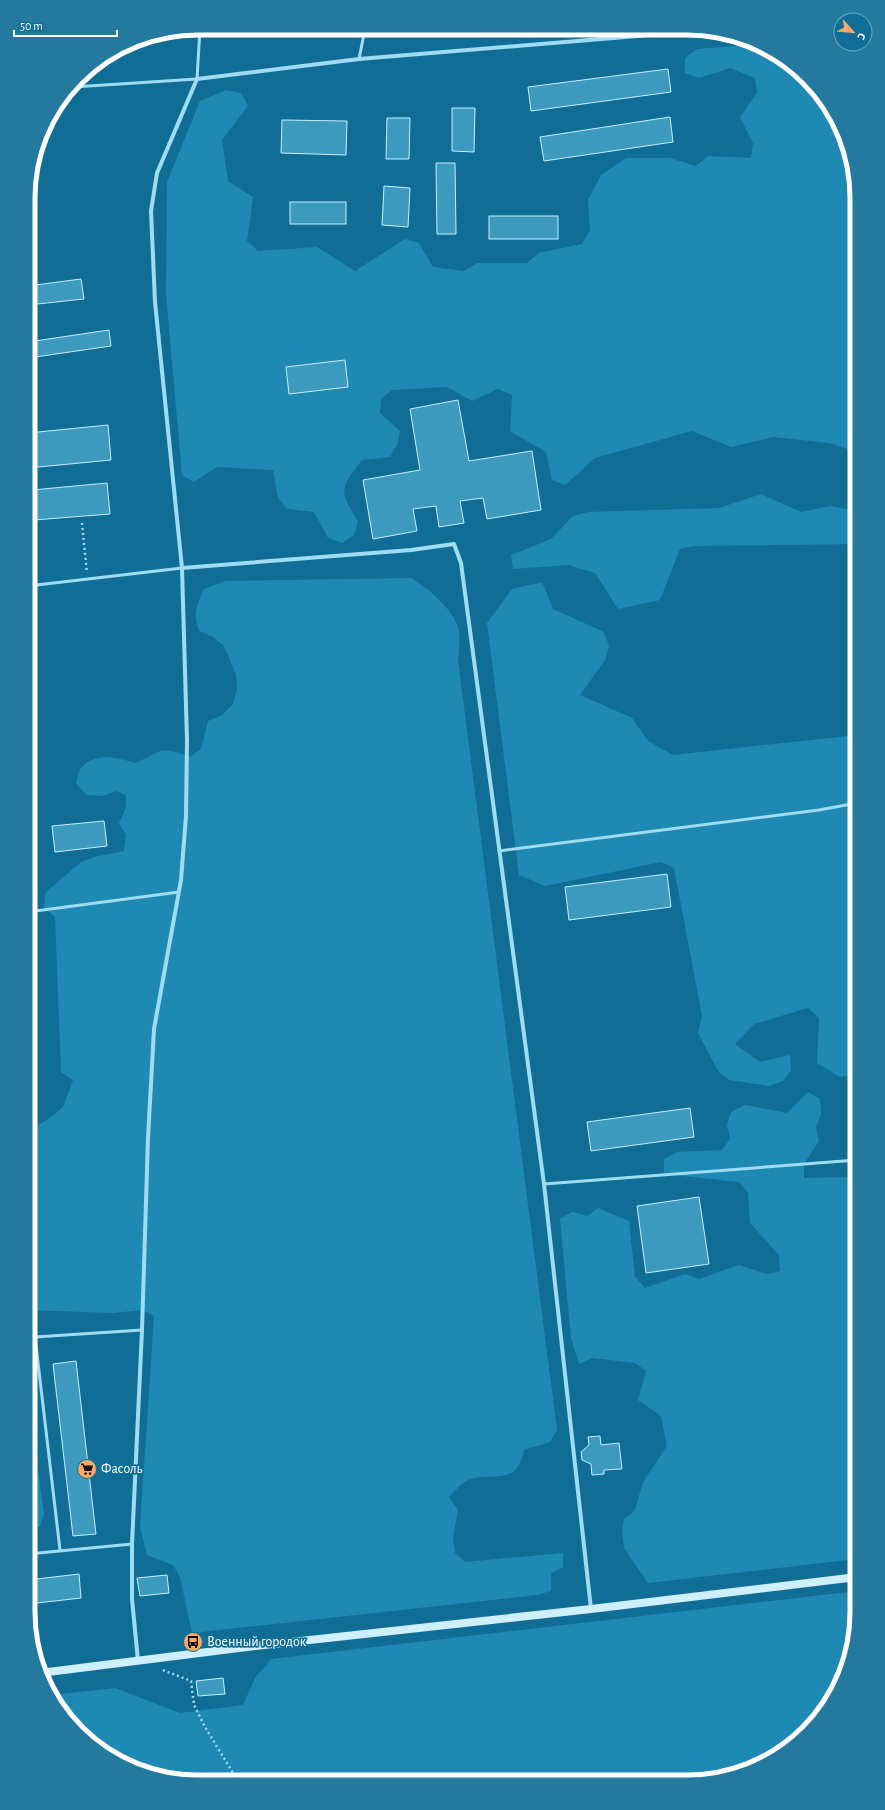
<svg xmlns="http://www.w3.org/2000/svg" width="885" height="1810" viewBox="0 0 885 1810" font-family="'Alegreya Sans',sans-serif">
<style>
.green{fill:#1e89b3}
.building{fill:#3d9abf;stroke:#c7eefe}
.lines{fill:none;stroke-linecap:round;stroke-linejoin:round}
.path{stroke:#9fdcf4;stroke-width:2.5;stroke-dasharray:2 3;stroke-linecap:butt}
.lane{stroke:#9fdcf4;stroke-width:3}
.street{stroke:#9fdcf4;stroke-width:4}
.secondary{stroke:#ceeffd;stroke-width:8}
.labels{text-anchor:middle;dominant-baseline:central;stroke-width:3.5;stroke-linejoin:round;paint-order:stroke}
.poi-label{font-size:14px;fill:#fff;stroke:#106e96;text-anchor:start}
.rim{fill:none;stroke:#fff;stroke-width:5}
</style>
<rect width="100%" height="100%" fill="#106e96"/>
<!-- green -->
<g class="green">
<path d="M758 44 799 70 828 103 848 144 857 198V452L829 443 773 437 731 447 692 431 595 458 565 485 552 480 546 452 510 431 512 395 498 389 472 401 447 387 392 390 381 399 380 413 400 431 397 445 390 457 362 460C339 490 339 489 358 522L354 535 342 543 328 538 314 512 287 509 278 498 273 470 217 467 194 482 182 475 166 294 167 182 200 101 226 90 241 93 248 106 222 140 228 181 253 197 247 241 258 251 317 247 355 271 405 239 419 243 433 267 464 271 477 263H527L539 253 582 244 590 230 588 200 601 175 626 158H670L696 166 708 156 751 158 753 143 740 117 757 93 755 78 730 68 699 78 685 73V58L697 49Z"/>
<polygon points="761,494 801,512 830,506 845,509 857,509 857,544 694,546 680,549 660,600 618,609 595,573 568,565 513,569 511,555 551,539 573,516 588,512 719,508"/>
<path d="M411 578C427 587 457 612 459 632 460 641 459 651 458 660L557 1430 550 1442 524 1450C517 1486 496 1472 470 1479 463 1481 454 1492 449 1497L458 1510 453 1538 455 1553 465 1562 563 1553V1567L551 1573V1591L537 1595 192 1633 180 1577 173 1565 147 1555 140 1527 154 1316 142 1310 113 1313 28 1310V1131L50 1118 63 1107 73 1080 61 1072 55 917 44 907 45 893 81 862 94 857 124 851 126 835 119 823 126 808V795L116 791 102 796 86 795 76 783C78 779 78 771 81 768 96 751 117 758 136 763L162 750 176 752 190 757 201 749 208 721 222 715 233 704 237 689 236 674 224 646 213 637 199 631C193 613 196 607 204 589L225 581Z"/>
<polygon points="542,582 553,609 604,632 609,646 605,660 580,695 632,718 648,741 673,755 857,735 857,1014 853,1017 857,1032 857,1074 840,1077 817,1063 819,1018 808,1008 754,1024 735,1044 760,1062 790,1055 791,1070 783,1081 769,1086 729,1080 718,1071 698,1033 702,1016 674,868 661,862 545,886 519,875 487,623 512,589"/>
<polygon points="808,1092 820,1099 821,1114 816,1128 819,1141 804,1164 804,1178 857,1177 857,1559 648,1583 624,1548 622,1533 624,1519 635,1510 643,1482 667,1446 661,1416 638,1400 646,1371 635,1363 592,1358 579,1364 571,1338 560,1219 572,1212 587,1216 598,1208 629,1221 635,1277 645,1288 685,1274 699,1279 739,1265 767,1274 780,1271 779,1255 750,1223 748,1193 739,1182 664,1174 664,1159 677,1152 722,1150 730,1139 727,1125 731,1112 745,1105 787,1113"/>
<polygon points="28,1399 44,1514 40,1526 28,1530"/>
<path d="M857 1591V1623L844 1677 822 1716 782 1753 741 1773 687 1782 176 1781C159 1775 138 1772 123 1764 95 1750 65 1723 51 1695L115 1688 180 1713 243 1705 255 1678 271 1659Z"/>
</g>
<!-- building -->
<g class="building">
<polygon points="668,69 671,92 531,111 528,87"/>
<polygon points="452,108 475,108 474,152 452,151"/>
<polygon points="670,117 673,142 544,161 540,137"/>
<polygon points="387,118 410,118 409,159 386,159"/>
<polygon points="282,120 347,121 346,155 281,153"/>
<polygon points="436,163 455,163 456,234 437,234"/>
<polygon points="384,186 410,188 408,227 382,225"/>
<rect x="290" y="202" width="56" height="22"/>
<rect x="489" y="216" width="69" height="23"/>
<polygon points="81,279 84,299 28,305 28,286"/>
<polygon points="109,330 111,346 28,358 28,342"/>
<polygon points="345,360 348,387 289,394 286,367"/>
<polygon points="458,400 469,461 532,451 541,510 487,519 483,498 460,501 464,523 439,527 436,506 413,509 417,531 373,539 363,480 420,470 410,409"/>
<polygon points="108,425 111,460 28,468 28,433"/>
<polygon points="107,483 110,514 34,520 32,490"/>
<polygon points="104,821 107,846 55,852 52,826"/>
<polygon points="667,874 671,907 569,920 565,887"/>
<polygon points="690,1108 694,1137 591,1151 587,1122"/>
<polygon points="699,1197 709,1264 646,1273 637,1206"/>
<polygon points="76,1361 96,1534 73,1536 53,1364"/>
<polygon points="600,1436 601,1445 619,1443 622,1469 604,1470 604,1474 592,1475 591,1464 582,1460 581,1452 589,1445 588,1437"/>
<polygon points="79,1574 81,1598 28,1604 28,1580"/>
<polygon points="167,1575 169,1593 140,1596 137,1578"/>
<polygon points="223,1678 225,1694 198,1696 196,1681"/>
</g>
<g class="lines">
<!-- path -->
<g class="path">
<polyline points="82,523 87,573"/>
<polyline points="163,1670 191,1681 194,1705 205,1727 238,1781"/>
</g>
<!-- lane -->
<g class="lane">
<polyline points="359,59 365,29"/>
<polyline points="73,87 197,79 200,28"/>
<polyline points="28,541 33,585"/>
<polyline points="28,586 182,568"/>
<polyline points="499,851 819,810 857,803"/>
<polyline points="28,912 179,892"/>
<polyline points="544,1184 857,1160"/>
<polyline points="28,1334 35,1337 142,1330"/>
<polyline points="35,1337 60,1550"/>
<polyline points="28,1554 132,1544"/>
</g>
<!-- street -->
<g class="street">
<polyline points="182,568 411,550 454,544 461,563 544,1184 591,1609"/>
<polyline points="138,1661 132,1599 132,1544 142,1330 148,1138 154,1029 181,880 186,816 187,740 182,568 155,302 151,211 157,173 197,79 359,59 698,31"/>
</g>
<!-- secondary -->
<polyline class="secondary" points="40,1673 255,1646 591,1609 857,1577"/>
</g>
<!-- icons -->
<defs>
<symbol id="supermarket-disc" viewBox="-11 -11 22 22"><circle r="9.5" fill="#ffa862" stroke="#106e96"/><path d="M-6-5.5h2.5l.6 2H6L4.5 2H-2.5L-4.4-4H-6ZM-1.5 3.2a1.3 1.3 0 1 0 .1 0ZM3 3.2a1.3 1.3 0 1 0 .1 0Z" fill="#111"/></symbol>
<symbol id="bus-disc" viewBox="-11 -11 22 22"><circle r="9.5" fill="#ffa862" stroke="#106e96"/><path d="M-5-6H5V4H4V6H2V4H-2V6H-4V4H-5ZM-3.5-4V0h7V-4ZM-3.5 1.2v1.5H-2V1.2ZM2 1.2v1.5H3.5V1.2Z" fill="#111"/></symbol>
</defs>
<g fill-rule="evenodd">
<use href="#supermarket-disc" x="76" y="1458" width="22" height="22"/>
<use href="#bus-disc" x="182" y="1631" width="22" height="22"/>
</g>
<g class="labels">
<!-- poi labels -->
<g class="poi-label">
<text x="101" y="1469">Фасоль</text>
<text x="207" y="1642">Военный городок</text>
</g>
</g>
<!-- crop -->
<path d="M0 0H885V1810H0ZM198 35H687A163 163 0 0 1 850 198V1612A163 163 0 0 1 687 1775H198A163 163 0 0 1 35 1612V198A163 163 0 0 1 198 35Z" fill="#237a9e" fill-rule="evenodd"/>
<path class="rim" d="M198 35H687A163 163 0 0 1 850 198V1612A163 163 0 0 1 687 1775H198A163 163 0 0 1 35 1612V198A163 163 0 0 1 198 35Z"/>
<!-- north arrow -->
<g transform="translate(853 32) rotate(117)"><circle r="19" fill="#106e96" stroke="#70a8c0"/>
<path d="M0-3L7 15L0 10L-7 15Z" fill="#ffa862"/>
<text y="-6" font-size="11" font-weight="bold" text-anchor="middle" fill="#ffffff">С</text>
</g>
<!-- scale -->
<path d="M14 30v6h103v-6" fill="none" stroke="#ffffff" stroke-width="2"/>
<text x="20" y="30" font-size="12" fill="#ffffff" stroke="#106e96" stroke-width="3" paint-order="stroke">50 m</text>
</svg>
